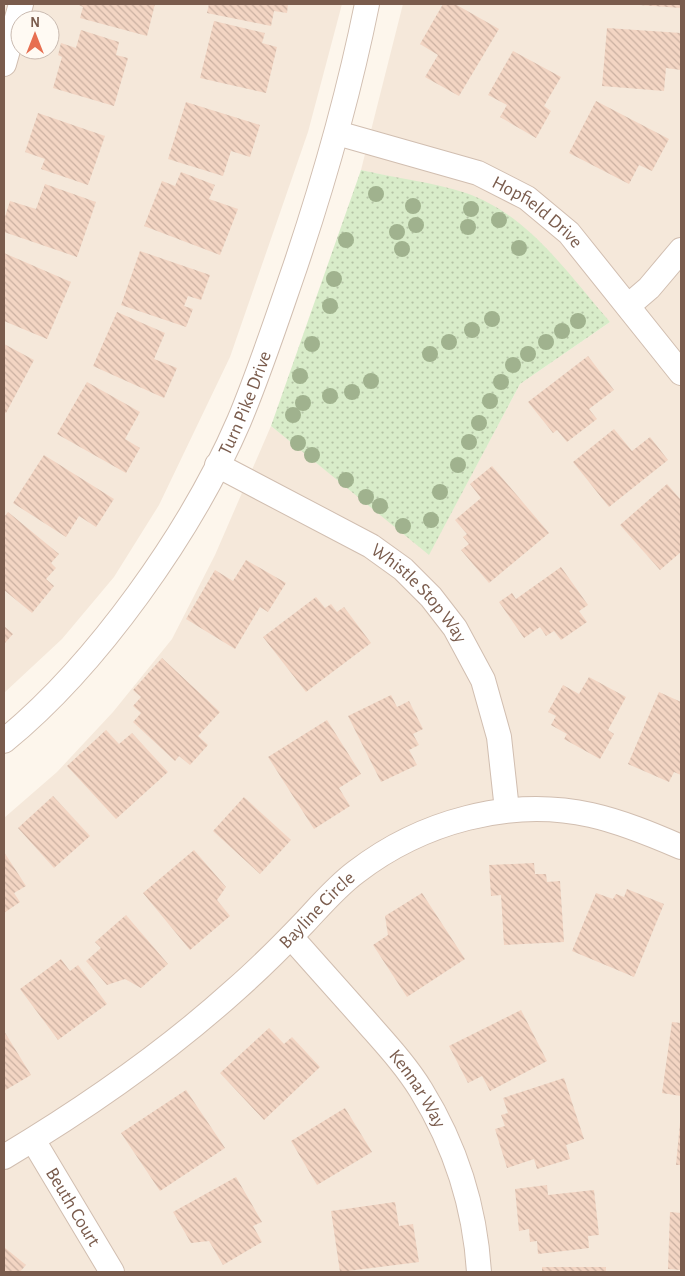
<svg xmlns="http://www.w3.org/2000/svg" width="685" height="1276" viewBox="0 0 685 1276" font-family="'Alegreya Sans',sans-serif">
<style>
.residential{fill:#f5e8da;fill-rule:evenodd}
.park{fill:url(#park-dots)}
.building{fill:url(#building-back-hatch)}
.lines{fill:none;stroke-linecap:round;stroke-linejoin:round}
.street-casing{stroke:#d1beb0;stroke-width:26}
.street{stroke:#fff;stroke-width:24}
.tree{fill:#a0b28e}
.labels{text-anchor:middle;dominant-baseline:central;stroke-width:4;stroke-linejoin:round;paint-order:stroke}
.street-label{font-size:19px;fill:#7a5c4d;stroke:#fffaf3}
</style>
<defs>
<pattern id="park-dots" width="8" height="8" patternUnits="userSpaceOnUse" patternTransform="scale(1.25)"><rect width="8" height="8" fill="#d8ecc9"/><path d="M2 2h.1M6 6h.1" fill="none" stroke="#b4c2a5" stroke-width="1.8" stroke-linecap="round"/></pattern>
<pattern id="building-back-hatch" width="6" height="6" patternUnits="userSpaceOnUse" patternTransform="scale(1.25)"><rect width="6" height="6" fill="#f3d5c3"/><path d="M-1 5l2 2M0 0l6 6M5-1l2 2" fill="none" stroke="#cab0a1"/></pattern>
</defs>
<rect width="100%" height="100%" fill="#fdf6ec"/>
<!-- residential -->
<g class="residential">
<path d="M4 4H342L308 132 230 357 159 505 114 577 62 639 4 693ZM20 20H50V50H20Z"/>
<polygon points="403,4 681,4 681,1272 4,1272 4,818 57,772 113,712 172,639 215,555 271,426 429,554 520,384 610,322 496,208 465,193 361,170"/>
</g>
<!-- park -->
<path class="park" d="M361 170C395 178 433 182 466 193 529 215 568 274 610 322L520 384 429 555 271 426Z"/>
<!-- building -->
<g class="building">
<polygon points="77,4 155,4 147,36 80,18 83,7"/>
<polygon points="209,4 288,4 287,13 274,11 271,26 207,13"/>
<polygon points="443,4 455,4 499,29 459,96 425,77 438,55 420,44"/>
<polygon points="639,4 681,4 681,8 639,5"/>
<polygon points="214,21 265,33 262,43 277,47 266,93 200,78"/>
<polygon points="607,28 681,33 681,70 666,68 664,91 602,86"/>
<polygon points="81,30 119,42 116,55 128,58 114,106 53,88 62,57 58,55 61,43 76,48"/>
<polygon points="513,51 561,77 544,106 551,111 536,138 500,117 507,105 488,95"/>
<polygon points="596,101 669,139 652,171 639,165 629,184 569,153"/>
<polygon points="186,102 260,125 250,157 231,151 223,176 168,159"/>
<polygon points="38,113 105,136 88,185 41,169 45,159 25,152"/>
<polygon points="181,172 215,185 209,199 238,209 220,255 144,226 162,181 175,186"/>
<polygon points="45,184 96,202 77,257 4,232 4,220 10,201 36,209"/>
<polygon points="140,251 210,275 201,300 188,296 184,306 193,309 186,327 121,305"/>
<polygon points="4,253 71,282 47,339 4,321"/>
<polygon points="117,312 165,333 154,359 177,368 164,398 93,366"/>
<polygon points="4,344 34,360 6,413 4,412"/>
<polygon points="588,356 614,390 589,409 597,419 567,442 557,430 553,433 528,402"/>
<polygon points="87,382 140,412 125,439 140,448 126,473 57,434"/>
<polygon points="614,429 632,451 650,437 668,460 609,507 573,462"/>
<polygon points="44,455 114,499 96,527 79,516 66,537 13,503"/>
<polygon points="492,466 549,533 489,583 461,550 469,544 463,537 467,534 455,520 481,498 470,484"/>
<polygon points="667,484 681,500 681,552 660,570 620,525"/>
<polygon points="8,512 59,554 51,563 56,568 46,579 54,586 32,613 4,590 4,517"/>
<polygon points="246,560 286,583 268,612 260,607 235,649 186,619 215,570 233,581"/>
<polygon points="561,567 588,605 579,611 587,622 561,640 554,631 546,636 540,627 524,638 499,602 512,593 516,599"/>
<polygon points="316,597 325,608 331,604 337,612 344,607 371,643 306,692 263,637"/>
<polygon points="4,626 13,634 4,644"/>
<polygon points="162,658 220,712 198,736 208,745 190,765 179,756 175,761 133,722 141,713 133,706 141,697 133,690"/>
<polygon points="589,677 626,697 608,730 614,734 600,759 564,739 567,734 551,725 556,716 548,712 563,685 579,694"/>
<polygon points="659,692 681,702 681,775 674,772 669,782 628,764"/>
<polygon points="391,695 397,707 409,701 423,729 413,734 419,745 409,750 417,765 381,782 348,716"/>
<polygon points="327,720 361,774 339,788 350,806 314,829 268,757"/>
<polygon points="106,730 119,744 132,733 168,772 116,819 67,766"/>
<polygon points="53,796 90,836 54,868 18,828"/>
<polygon points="244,797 291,840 260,874 213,831"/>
<polygon points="194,850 226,887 217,900 230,916 190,950 143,893"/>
<polygon points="4,852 26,886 14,893 20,902 4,913"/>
<polygon points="534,863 535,874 546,874 547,882 560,881 564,942 504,945 501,895 491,896 489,865"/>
<polygon points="627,889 664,904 634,977 572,951 596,893 613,899 616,894 624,897"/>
<polygon points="422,893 465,959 407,997 373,945 388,935 385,916"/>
<polygon points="126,915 168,964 141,988 125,979 107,985 86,961 101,948 95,942"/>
<polygon points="61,959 70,971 78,965 107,1004 58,1040 20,989"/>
<polygon points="521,1010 547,1061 490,1091 482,1076 468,1083 449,1046"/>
<polygon points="672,1022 681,1023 681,1096 662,1093"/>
<polygon points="269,1028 284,1044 292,1037 320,1067 264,1120 220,1073"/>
<polygon points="4,1031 31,1075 4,1091"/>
<polygon points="564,1078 584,1139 566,1145 570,1159 537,1169 534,1159 507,1168 495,1129 505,1126 501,1115 508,1113 503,1098"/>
<polygon points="186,1090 225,1148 160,1191 121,1133"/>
<polygon points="345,1108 372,1152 317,1185 291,1141"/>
<polygon points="680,1123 681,1123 681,1165 676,1165"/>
<polygon points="236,1177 262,1222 253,1226 262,1242 223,1265 209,1241 191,1243 173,1212"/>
<polygon points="547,1185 548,1195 594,1190 599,1235 588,1236 589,1248 538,1254 537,1241 530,1242 529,1229 519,1231 515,1189"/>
<polygon points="395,1202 399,1226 413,1224 419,1262 340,1272 331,1211"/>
<polygon points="670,1212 681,1213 681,1270 668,1269"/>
<polygon points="4,1247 26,1265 20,1272 4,1272"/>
<rect x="542" y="1267" width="64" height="5"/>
</g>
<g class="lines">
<defs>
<g id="street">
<polyline points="4,64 21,4"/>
<path id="s1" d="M337 133 478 173 527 198 569 233 681 373"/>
<polyline points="628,306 649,288 681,250"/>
<path id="s2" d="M217 465 371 546 403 569 431 597 455 628 483 680 499 737 507 810"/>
<path id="s3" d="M4 741C97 665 191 532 239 421 260 371 277 319 295 267 324 181 349 93 367 4"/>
<path id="s4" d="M291 937C315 964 340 992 364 1019 384 1042 405 1064 421 1090 455 1145 475 1208 479 1272"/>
<path id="s5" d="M33 1140 112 1272"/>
<path id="s6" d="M4 1157C86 1108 164 1054 235 990 259 969 282 946 304 923 320 906 337 886 356 872 421 822 509 797 591 815 622 822 651 834 681 847"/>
</g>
</defs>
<!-- street casing -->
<use href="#street" class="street-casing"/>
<!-- street -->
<use href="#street" class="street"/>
</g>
<!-- trees -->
<g class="tree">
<circle cx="376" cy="194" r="8"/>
<circle cx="413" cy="206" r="8"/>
<circle cx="471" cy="209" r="8"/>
<circle cx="499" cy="220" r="8"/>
<circle cx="416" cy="225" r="8"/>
<circle cx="468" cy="227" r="8"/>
<circle cx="397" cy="232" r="8"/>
<circle cx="346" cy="240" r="8"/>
<circle cx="519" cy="248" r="8"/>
<circle cx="402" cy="249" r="8"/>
<circle cx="334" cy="279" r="8"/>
<circle cx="330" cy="306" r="8"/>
<circle cx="492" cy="319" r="8"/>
<circle cx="578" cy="321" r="8"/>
<circle cx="472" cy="330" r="8"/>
<circle cx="562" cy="331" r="8"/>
<circle cx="449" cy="342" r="8"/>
<circle cx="546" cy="342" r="8"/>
<circle cx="312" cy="344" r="8"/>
<circle cx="430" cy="354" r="8"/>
<circle cx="528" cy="354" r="8"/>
<circle cx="513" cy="365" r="8"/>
<circle cx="300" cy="376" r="8"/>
<circle cx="371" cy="381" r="8"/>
<circle cx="501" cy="382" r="8"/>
<circle cx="352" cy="392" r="8"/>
<circle cx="330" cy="396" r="8"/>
<circle cx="490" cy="401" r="8"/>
<circle cx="303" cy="403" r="8"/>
<circle cx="293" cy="415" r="8"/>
<circle cx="479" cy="423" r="8"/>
<circle cx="469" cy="442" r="8"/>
<circle cx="298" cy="443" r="8"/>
<circle cx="312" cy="455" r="8"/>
<circle cx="458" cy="465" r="8"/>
<circle cx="346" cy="480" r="8"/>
<circle cx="440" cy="492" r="8"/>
<circle cx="366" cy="497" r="8"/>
<circle cx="380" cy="506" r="8"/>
<circle cx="431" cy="520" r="8"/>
<circle cx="403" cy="526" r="8"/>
</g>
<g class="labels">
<!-- street labels -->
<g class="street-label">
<text stroke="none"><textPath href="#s1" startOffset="218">Hopfield Drive</textPath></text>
<text stroke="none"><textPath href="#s3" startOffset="419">Turn Pike Drive</textPath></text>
<text stroke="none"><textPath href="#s2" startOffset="242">Whistle Stop Way</textPath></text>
<text stroke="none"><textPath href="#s6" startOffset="400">Bayline Circle</textPath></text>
<text stroke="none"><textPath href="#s4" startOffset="198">Kennar Way</textPath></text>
<text stroke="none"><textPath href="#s5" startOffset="78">Beuth Court</textPath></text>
</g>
</g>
<!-- border -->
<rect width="685" height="1276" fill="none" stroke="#7a5c4d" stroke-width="10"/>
<!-- north arrow -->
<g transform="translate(35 35)"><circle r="24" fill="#fffaf3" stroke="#cabbb1"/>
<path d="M0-4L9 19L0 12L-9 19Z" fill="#e76f51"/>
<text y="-8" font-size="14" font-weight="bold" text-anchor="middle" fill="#7a5c4d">N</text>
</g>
</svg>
